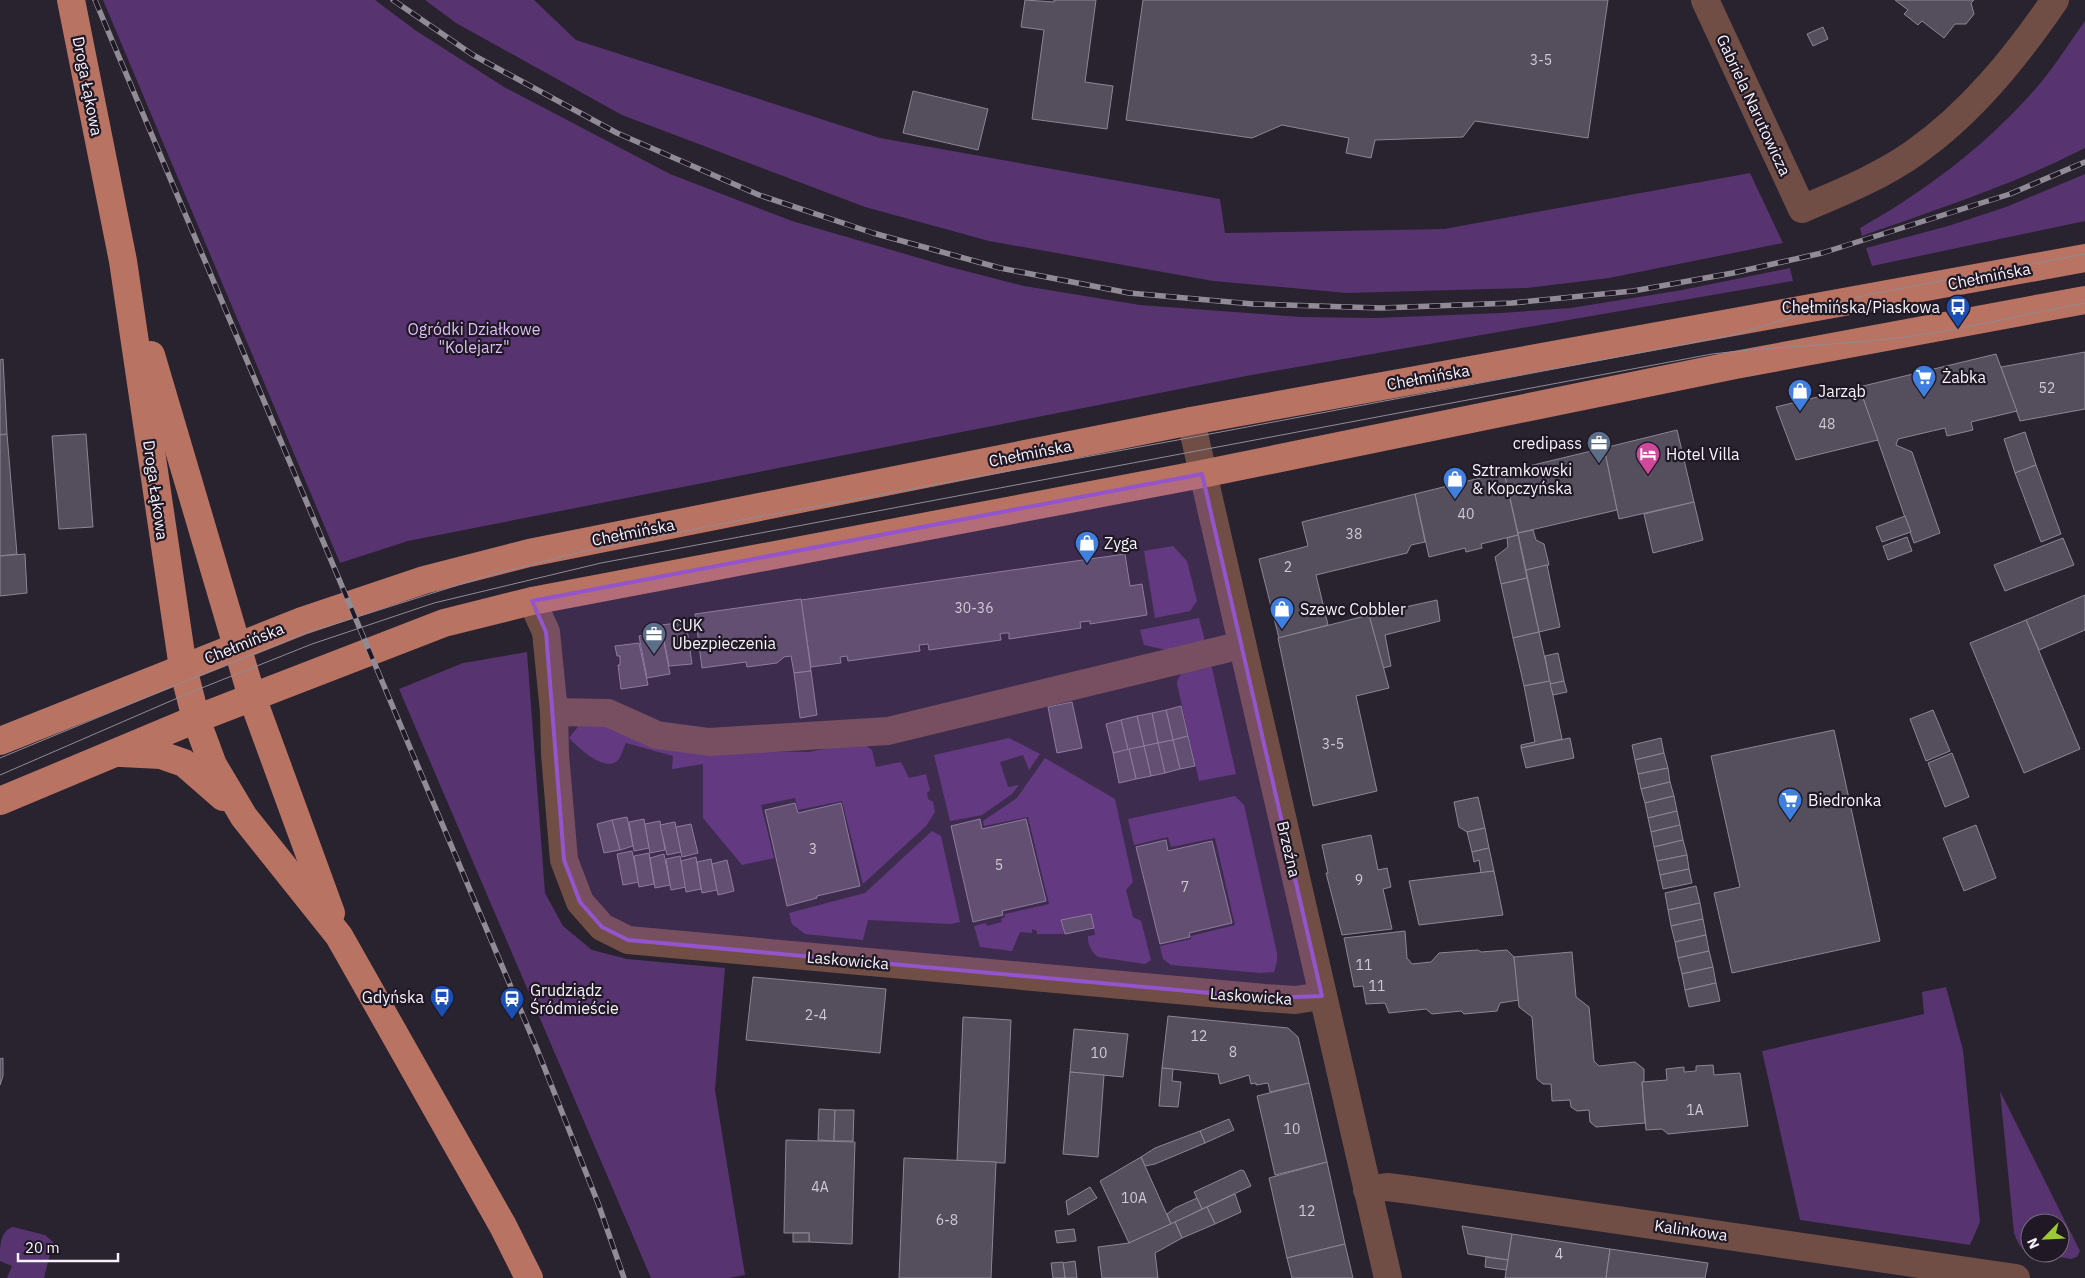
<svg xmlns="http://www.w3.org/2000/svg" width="2085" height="1278" viewBox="0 0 2085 1278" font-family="'IBM Plex Sans',sans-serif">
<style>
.green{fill:#573370}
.building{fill:#554e5c;stroke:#8d8594}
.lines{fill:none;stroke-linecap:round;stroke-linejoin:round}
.minor{stroke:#704e46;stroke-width:28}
.major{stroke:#b97363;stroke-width:28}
.tram{stroke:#918b96;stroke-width:1}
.rail-casing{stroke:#918b96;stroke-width:5.5}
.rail{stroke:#201925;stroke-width:4;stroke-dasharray:11;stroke-linecap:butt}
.marked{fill:#9454cb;fill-opacity:0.2;stroke:#9454cb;stroke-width:4;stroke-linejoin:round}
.labels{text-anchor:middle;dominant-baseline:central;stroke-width:4.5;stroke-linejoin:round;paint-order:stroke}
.number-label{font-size:14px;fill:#cec9d2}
.street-label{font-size:16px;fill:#f6f2fa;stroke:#201925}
.poi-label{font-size:16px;fill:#f6f2fa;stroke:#201925;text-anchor:start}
.park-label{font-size:16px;fill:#dcbdf5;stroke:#201925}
</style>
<rect width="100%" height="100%" fill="#29222f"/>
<!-- green -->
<g class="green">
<polygon points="103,0 375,0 415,30 504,87 670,174 792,221 950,267 1024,286 1140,305 1301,317 1376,318 1501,313 1571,308 1682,290 1790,268 1793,281 1246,376 408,541 340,563"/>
<polygon points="425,0 534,0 576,40 880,138 1220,199 1225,233 1444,229 1750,173 1783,243 1609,278 1527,288 1347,293 1213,281 989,241 865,207 622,115 456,23"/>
<path d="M2085 21V148C2013 185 1938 209 1862 236L1860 228C1926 191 1988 144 2038 86 2055 66 2069 43 2085 21Z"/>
<polygon points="2085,174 2085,221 1872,266 1866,248 1948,226 2006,207"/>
<polygon points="1173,546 1187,561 1197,601 1190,611 1155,618 1144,551"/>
<polygon points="1199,618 1206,645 1180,653 1144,645 1140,630"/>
<polygon points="527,652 545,893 563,926 592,950 627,959 725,968 715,1090 745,1275 729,1278 651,1278 399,689 463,663"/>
<path d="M1210 664 1212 668 1236 774 1199 781 1177 684C1179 667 1196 668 1210 664Z"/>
<path d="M588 720 737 751 809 752 861 742 872 750 876 767 901 762 909 778 926 774 930 790 927 793 928 799 933 802 935 812 926 826 863 884 842 801 798 810 795 798 761 805 774 858 742 865 703 818V764L672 769 673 756 626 743C623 748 621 758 617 761 603 772 578 747 569 738L581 723Z"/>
<polygon points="1009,738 1040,754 1029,770 1023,755 1000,762 1008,787 1019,785 1012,794 982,815 950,821 934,755"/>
<path d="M1045 758 1115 799 1133 882 1126 890 1133 917 1141 921 1151 960 1145 964 1098 957C1092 953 1087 944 1088 936L1095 935 1091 914 1061 920 1064 934H1037V931L1032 929V933L1020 932 1012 951 980 947 974 926 986 923 987 926 1002 922 1001 919 1005 917V914L1049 904 1028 817 984 826 983 821 1017 798Z"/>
<polygon points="1235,796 1244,805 1277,953 1277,961 1274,972 1260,973 1171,965 1163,959 1160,946 1191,939 1191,936 1235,925 1215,838 1171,847 1168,837 1134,845 1128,819"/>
<polygon points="932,831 941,836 960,922 951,924 868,920 863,940 805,934 792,924 789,913 865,893"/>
<polygon points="1946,987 1963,1050 1980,1222 1970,1245 1800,1220 1762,1051 1924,1014 1922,992"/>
<path d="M2000 1091 2080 1251 2077 1257 2071 1259 2036 1253H2060V1223H2030V1252C2021 1251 2017 1241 2014 1233Z"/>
<path d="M13 1227 45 1235 53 1242 44 1278H7L12 1266 0 1261C0 1245 0 1231 13 1227Z"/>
</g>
<!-- building -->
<g class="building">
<polygon points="1025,0 1054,2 1054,0 1096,0 1085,82 1113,86 1107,129 1032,119 1044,30 1021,27"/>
<polygon points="1143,0 1608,0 1588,138 1475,121 1463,137 1375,140 1371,158 1346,153 1349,138 1282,125 1252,138 1126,120"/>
<polygon points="1895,0 1974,0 1971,3 1974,14 1966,24 1955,24 1944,38 1922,21 1918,25 1904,14 1908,10"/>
<polygon points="1823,27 1828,39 1813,46 1807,34"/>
<polygon points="913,91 988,109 978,150 903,133"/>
<polygon points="2085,352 2085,409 2020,421 2001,367"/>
<polygon points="1996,354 2017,411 1971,422 1973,430 1947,436 1945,428 1898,439 1896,445 1912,452 1940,533 1914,543 1859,387"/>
<polygon points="3,359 7,434 0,435 0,360"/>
<polygon points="1859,387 1878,440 1796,460 1776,407"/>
<polygon points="1677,430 1694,502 1619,519 1604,448"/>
<polygon points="2025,432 2036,465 2015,473 2004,439"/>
<polygon points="7,434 17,554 0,556 0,435"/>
<polygon points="86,434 93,527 59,529 52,436"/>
<polygon points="1604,448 1617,510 1518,533 1504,472"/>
<polygon points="2036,465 2061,534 2041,542 2015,473"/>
<polygon points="1504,472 1518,535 1481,544 1482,548 1466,552 1465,548 1429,557 1415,494"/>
<polygon points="1415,494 1425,542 1411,545 1407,553 1316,575 1328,625 1279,638 1259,559 1308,546 1302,522"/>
<polygon points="1694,502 1703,540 1653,553 1644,514"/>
<polygon points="1905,516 1911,532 1882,542 1876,527"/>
<polygon points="1533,530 1536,540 1544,544 1549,565 1526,570 1518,533"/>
<polygon points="1518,535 1527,578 1501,584 1495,557 1508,547 1507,538"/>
<polygon points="1907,537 1912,551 1888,560 1883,546"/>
<polygon points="2063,538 2074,565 2005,591 1994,565"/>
<polygon points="25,554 27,593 0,596 0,556"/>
<polygon points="1125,554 1130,586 1142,584 1147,615 1090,624 1090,621 1080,622 1081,628 1009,639 1009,633 1005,633 1000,634 1001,640 929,650 928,644 919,645 920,651 848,661 847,656 840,657 841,663 811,667 801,600"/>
<polygon points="1547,565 1560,627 1539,632 1526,570"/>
<polygon points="1527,578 1539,632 1513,638 1501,584"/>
<polygon points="2085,595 2085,630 2039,650 2026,620"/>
<polygon points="801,599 811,671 794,673 791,656 784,657 777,663 747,667 746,662 702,668 695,614"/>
<polygon points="1437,600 1440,621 1385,635 1391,666 1383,668 1369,615"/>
<polygon points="1369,615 1389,688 1356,696 1377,791 1313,806 1278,638"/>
<polygon points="2026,620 2080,749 2024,773 1970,643"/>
<polygon points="686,622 692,664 669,666 661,625"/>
<polygon points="662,632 670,674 647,678 639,636"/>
<polygon points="1539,632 1550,681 1524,686 1513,638"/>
<polygon points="639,643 648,685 621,689 618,665 620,665 620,656 617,656 615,646"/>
<polygon points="1558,653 1564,681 1550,684 1545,656"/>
<polygon points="811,671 817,715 800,718 794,673"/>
<polygon points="1550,681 1562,739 1521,748 1521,745 1535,742 1524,686"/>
<polygon points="1564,681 1567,692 1553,695 1550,684"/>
<polygon points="1072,702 1082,748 1057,753 1048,707"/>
<polygon points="1181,706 1188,736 1173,740 1166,710"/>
<polygon points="1166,710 1173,740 1158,743 1152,713"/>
<polygon points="1933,710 1950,751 1926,761 1910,719"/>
<polygon points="1152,713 1158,743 1144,746 1137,716"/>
<polygon points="1137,716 1144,746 1128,750 1121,720"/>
<polygon points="1121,720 1128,750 1113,753 1106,724"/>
<polygon points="1834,730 1880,941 1732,973 1714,893 1740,887 1711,756"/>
<polygon points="1188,736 1195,766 1180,769 1173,740"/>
<polygon points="1570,738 1574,758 1526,768 1521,748"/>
<polygon points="1661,738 1664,753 1635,760 1632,745"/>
<polygon points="1173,740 1180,769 1165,773 1158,743"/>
<polygon points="1158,743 1165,773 1151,776 1144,746"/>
<polygon points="1144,746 1151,776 1136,779 1129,749"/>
<polygon points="1129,749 1136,779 1119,783 1113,753"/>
<polygon points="1664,753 1668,768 1638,774 1635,760"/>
<polygon points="1952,753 1969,797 1945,807 1928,763"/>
<polygon points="1668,768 1670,782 1641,789 1638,774"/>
<polygon points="1670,782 1674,796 1645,803 1641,789"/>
<polygon points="1674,796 1677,811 1648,818 1645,803"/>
<polygon points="1478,797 1485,828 1467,832 1459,827 1454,802"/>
<polygon points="795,803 798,813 841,803 860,886 817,896 817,898 787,906 765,810"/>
<polygon points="1677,811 1680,825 1651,832 1648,818"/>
<polygon points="627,817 633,846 620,850 612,820"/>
<polygon points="644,819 649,848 634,851 629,822"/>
<polygon points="980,819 982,829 1026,819 1046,901 1002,911 1003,915 973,922 951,826"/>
<polygon points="612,820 620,850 604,853 597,824"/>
<polygon points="660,821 665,850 650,853 645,824"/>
<polygon points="675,822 681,852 667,855 660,825"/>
<polygon points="691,824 698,853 682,857 676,827"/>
<polygon points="1680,825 1683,840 1654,847 1651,832"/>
<polygon points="1976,825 1996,878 1964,891 1943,838"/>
<polygon points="1485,828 1489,848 1472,852 1467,832"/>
<polygon points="1371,835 1378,870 1387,868 1391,887 1383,889 1392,929 1342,935 1326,873 1328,873 1322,845"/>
<polygon points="1166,840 1168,851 1212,841 1232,923 1189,933 1190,937 1160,944 1136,847"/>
<polygon points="1683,840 1687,855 1657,861 1654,847"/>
<polygon points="1489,848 1494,871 1481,873 1479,860 1474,862 1472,852"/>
<polygon points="632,851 639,882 623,885 617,854"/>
<polygon points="649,853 654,884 639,887 634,856"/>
<polygon points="664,854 670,885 655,888 650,858"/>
<polygon points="1687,855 1689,869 1660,875 1657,861"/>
<polygon points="680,856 686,887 671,890 666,859"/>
<polygon points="696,857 701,889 686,892 681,861"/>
<polygon points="711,859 717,890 702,893 697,862"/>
<polygon points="727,860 734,891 718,895 712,864"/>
<polygon points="1689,869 1692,883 1663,889 1660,875"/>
<polygon points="1494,871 1503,915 1419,925 1409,881"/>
<polygon points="1696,886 1700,903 1668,910 1665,893"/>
<polygon points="1700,903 1703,919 1671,926 1668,910"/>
<polygon points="1091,914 1094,928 1065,934 1061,920"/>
<polygon points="1703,919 1706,935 1675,942 1671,926"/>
<polygon points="1405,931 1407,958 1412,964 1431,962 1439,953 1478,950 1481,952 1507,950 1514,957 1519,1000 1500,1003 1497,1011 1464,1014 1461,1011 1432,1014 1426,1009 1389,1013 1385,1003 1366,1004 1363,986 1354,987 1344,938"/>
<polygon points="1706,935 1709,951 1678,958 1675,942"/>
<polygon points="1709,951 1713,967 1682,974 1678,958"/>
<polygon points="1572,952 1576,997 1589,1007 1594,1061 1599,1066 1635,1062 1644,1069 1644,1082 1642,1082 1645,1123 1596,1127 1590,1122 1589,1110 1577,1111 1571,1107 1570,1100 1552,1101 1551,1084 1543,1084 1537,1079 1532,1017 1519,1007 1514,957"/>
<polygon points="1713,967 1716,983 1685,990 1682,974"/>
<polygon points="753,977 886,989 880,1053 746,1040"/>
<polygon points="1716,983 1720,1001 1689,1007 1685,990"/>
<polygon points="1168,1016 1288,1028 1298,1037 1309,1083 1270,1092 1268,1083 1256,1085 1256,1083 1251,1084 1249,1075 1220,1084 1218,1074 1162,1068"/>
<polygon points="963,1017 1011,1020 1005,1163 957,1161"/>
<polygon points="1074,1029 1128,1034 1123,1077 1070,1072"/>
<polygon points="3,1058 3,1076 0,1085 0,1059"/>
<polygon points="1713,1065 1714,1075 1740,1073 1748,1126 1668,1134 1662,1129 1646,1130 1642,1082 1667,1080 1666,1069 1684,1067 1684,1072 1696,1071 1696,1066"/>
<polygon points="1162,1068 1173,1069 1172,1081 1181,1082 1178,1107 1159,1106"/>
<polygon points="1070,1072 1104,1075 1098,1157 1063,1154"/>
<polygon points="1309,1083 1327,1162 1275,1175 1257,1096"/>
<polygon points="819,1109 835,1110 834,1141 818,1140"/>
<polygon points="835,1110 854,1110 853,1141 834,1141"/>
<polygon points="1229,1119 1234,1130 1205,1143 1200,1131"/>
<polygon points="1200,1131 1205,1143 1155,1164 1145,1166 1141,1157 1155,1148"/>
<polygon points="786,1140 855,1142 852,1244 809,1242 809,1233 784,1233"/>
<polygon points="1141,1157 1171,1224 1129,1243 1100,1181"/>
<polygon points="904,1158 996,1162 991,1278 899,1278"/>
<polygon points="1327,1162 1345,1244 1287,1258 1269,1178"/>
<polygon points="1241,1170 1244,1171 1251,1186 1202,1209 1194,1192"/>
<polygon points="1090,1187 1097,1198 1068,1215 1066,1201"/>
<polygon points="1235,1194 1241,1212 1215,1224 1207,1207"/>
<polygon points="1197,1198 1202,1209 1171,1224 1167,1214 1175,1208"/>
<polygon points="1207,1207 1215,1224 1182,1238 1175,1222"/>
<polygon points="1175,1222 1182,1238 1155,1253 1158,1278 1102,1278 1098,1247 1129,1243"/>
<polygon points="1462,1226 1512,1234 1508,1260 1468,1254"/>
<polygon points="1074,1229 1076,1241 1057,1243 1055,1231"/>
<rect x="793" y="1233" width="16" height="9"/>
<polygon points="1512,1234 1610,1249 1606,1278 1505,1278"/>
<polygon points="1345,1244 1353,1278 1292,1278 1287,1258"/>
<polygon points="1610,1249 1708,1263 1705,1278 1606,1278"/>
<polygon points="1486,1257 1508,1260 1506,1270 1485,1267"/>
<polygon points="1075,1261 1077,1278 1065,1278 1063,1263"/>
<polygon points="1063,1262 1065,1278 1053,1278 1051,1263"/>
</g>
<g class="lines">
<!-- minor -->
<g class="minor">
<path d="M1705 0 1802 209C1840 193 1880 177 1914 153 1971 113 2016 57 2055 0"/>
<polyline points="1191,421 1388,1278"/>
<polyline points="532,601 546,632 554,712 555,754 564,860 580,902 602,927 628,940 1265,998 1295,1000 1322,996"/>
<polyline points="554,712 608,713 657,735 709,742 888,731 1242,645"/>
<polyline points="1367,1190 1387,1187 1411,1190 2016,1278"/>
</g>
<!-- major -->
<g class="major">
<polyline points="71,0 123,261 183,668 196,719 213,765 244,817 339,936 503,1226 529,1278"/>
<polyline points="151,355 252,697 331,913"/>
<polyline points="0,741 302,621 424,580 529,553 1191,421 2085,258"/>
<polyline points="121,753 161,755 184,763 223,797"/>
<polyline points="0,801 196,719 444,623 532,601 1202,474 1735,365 2085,300"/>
</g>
<!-- tram -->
<g class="tram">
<polyline points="0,758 186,681 303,634 490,575 581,552 720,524 1194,437 1734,335 1866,295 2085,254"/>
<path d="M0 775 189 693 312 644 434 603 601 563 1712 354C1777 346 1841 345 1906 337 1966 329 2026 314 2085 303"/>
</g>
<defs>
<g id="rail">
<polyline points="95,0 537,1049 598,1203 624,1278"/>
<polyline points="393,0 473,55 617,133 759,195 873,233 1000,268 1129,293 1253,304 1381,308 1512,303 1633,291 1733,273 1822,253 2010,194 2085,162"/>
</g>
</defs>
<!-- rail casing -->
<use href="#rail" class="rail-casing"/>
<!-- rail -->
<use href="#rail" class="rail"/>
</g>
<!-- marked area -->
<path class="marked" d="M1202 474 1322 996 1265 998 628 940 602 927 580 902 564 860 546 632 532 601Z"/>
<!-- icons -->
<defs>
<symbol id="bus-pin" viewBox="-11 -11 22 30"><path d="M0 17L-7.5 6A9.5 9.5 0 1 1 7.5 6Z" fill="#1a4fb4" stroke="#201925"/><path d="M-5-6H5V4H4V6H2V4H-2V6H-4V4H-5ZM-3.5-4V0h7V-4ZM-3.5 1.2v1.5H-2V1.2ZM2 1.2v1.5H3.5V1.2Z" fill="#fff"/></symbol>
<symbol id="supermarket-pin" viewBox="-11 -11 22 30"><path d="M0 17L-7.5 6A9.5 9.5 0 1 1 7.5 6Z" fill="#3f7fe0" stroke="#201925"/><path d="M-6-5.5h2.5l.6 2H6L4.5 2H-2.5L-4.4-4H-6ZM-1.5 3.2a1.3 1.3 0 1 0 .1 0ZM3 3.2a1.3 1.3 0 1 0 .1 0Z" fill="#fff"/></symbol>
<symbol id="shop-pin" viewBox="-11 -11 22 30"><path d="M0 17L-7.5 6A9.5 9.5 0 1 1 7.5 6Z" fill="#3f7fe0" stroke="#201925"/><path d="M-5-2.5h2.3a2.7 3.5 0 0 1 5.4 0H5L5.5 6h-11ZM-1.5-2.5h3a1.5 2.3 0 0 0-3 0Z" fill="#fff"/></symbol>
<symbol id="office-pin" viewBox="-11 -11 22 30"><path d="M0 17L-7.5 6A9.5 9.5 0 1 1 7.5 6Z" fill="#5c6f8a" stroke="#201925"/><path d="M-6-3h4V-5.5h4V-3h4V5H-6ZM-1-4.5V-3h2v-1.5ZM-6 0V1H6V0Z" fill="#fff"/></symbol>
<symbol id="hotel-pin" viewBox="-11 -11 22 30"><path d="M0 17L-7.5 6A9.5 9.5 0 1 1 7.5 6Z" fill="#d1479c" stroke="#201925"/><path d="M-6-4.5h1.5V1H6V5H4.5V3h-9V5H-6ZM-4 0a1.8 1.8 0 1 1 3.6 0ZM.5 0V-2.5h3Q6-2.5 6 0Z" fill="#fff"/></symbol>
<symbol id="station-pin" viewBox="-11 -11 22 30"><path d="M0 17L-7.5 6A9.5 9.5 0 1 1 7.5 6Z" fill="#1a4fb4" stroke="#201925"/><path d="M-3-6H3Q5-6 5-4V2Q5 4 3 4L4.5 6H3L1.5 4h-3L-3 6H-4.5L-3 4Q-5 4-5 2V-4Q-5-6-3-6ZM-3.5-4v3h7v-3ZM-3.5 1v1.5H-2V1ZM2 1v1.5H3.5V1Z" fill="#fff"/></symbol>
</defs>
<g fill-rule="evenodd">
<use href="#bus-pin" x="1944" y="293" width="28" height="38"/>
<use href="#supermarket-pin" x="1910" y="363" width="28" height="38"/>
<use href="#shop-pin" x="1786" y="377" width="28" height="38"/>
<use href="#office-pin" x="1585" y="429" width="28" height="38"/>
<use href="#hotel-pin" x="1634" y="440" width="28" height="38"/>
<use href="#shop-pin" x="1441" y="465" width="28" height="38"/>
<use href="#shop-pin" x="1073" y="529" width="28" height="38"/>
<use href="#shop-pin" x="1268" y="595" width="28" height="38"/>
<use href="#office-pin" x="640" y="620" width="28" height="38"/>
<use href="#supermarket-pin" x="1776" y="786" width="28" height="38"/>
<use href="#bus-pin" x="428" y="983" width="28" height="38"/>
<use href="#station-pin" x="498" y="985" width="28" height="38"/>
</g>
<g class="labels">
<!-- number labels -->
<g class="number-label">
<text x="1541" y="60">3-5</text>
<text x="2047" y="388">52</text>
<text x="1827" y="424">48</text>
<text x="1466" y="514">40</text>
<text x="1354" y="534">38</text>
<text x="1288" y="567">2</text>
<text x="974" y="608">30-36</text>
<text x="1333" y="744">3-5</text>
<text x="813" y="849">3</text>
<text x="999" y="865">5</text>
<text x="1359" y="880">9</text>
<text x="1185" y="887">7</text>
<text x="1364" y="965">11</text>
<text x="1377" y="986">11</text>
<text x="816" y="1015">2-4</text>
<text x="1199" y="1036">12</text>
<text x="1233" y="1052">8</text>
<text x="1099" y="1053">10</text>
<text x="1695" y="1110">1A</text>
<text x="1292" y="1129">10</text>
<text x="820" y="1187">4A</text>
<text x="1134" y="1198">10A</text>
<text x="1307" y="1211">12</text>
<text x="947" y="1220">6-8</text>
<text x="1559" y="1254">4</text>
</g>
<!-- street labels -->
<g class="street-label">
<text transform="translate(88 86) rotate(79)">Droga Łąkowa</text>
<text transform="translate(1754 105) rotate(65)">Gabriela Narutowicza</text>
<text transform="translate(1989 276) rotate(-11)">Chełmińska</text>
<text transform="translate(1428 377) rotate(-10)">Chełmińska</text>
<text transform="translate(1030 453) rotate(-11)">Chełmińska</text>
<text transform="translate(156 490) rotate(82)">Droga Łąkowa</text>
<text transform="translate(633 532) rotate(-11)">Chełmińska</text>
<text transform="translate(244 643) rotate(-22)">Chełmińska</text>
<text transform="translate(1289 849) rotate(77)">Brzeźna</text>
<text transform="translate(848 960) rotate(5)">Laskowicka</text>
<text transform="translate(1251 996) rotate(4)">Laskowicka</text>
<text transform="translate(1691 1230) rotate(8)">Kalinkowa</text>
</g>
<!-- poi labels -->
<g class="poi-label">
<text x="1940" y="307" text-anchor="end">Chełmińska/Piaskowa</text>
<text x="1942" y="377">Żabka</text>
<text x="1818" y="391">Jarząb</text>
<text x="1582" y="443" text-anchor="end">credipass</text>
<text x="1666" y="454">Hotel Villa</text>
<text x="1472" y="470">Sztramkowski<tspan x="1472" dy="18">&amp; Kopczyńska</tspan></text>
<text x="1104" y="543">Zyga</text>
<text x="1300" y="609">Szewc Cobbler</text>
<text x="672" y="625">CUK<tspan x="672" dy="18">Ubezpieczenia</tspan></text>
<text x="1808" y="800">Biedronka</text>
<text x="530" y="990">Grudziądz<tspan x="530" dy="18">Śródmieście</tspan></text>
<text x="424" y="997" text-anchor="end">Gdyńska</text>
</g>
<!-- park labels -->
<g class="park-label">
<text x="474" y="329">Ogródki Działkowe<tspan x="474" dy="18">"Kolejarz"</tspan></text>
</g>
</g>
<!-- north arrow -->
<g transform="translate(2045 1238) rotate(246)"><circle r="24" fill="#201925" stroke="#76707a"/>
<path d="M0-4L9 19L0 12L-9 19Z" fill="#9bcb33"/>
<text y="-8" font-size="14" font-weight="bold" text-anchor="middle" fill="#f6f2fa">N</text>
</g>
<!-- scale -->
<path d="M18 1253v8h100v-8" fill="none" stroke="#f6f2fa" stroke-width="2.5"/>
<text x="25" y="1253" font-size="15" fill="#f6f2fa" stroke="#201925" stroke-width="4" paint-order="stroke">20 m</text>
</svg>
